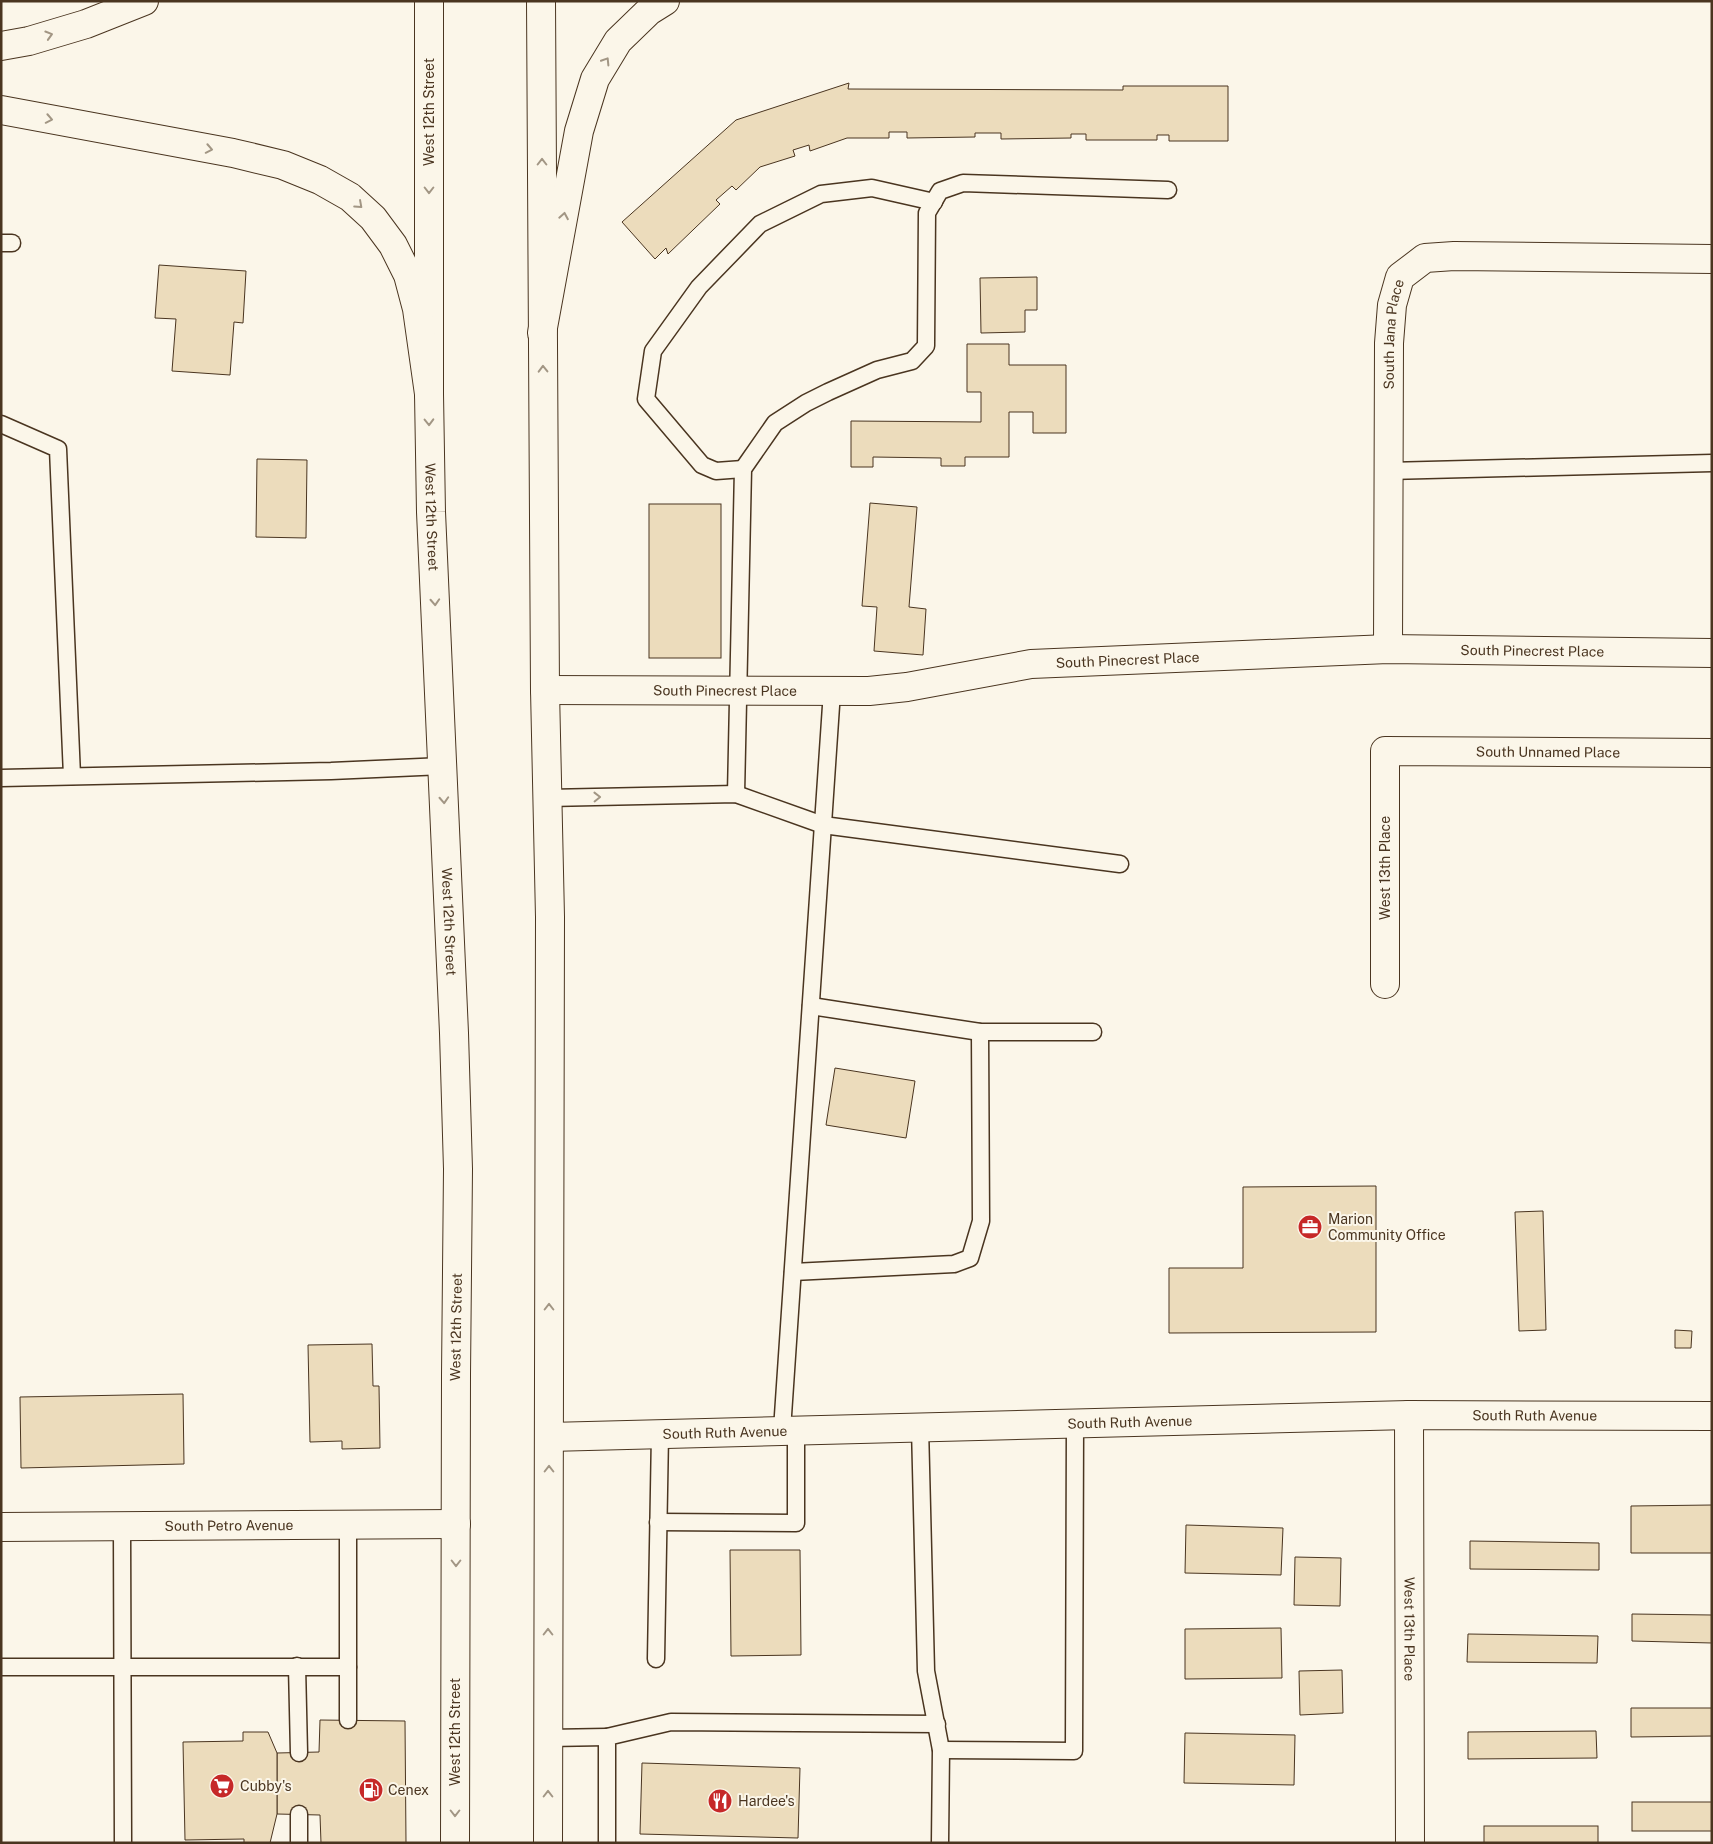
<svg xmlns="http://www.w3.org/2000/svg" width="1713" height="1844" viewBox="0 0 1713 1844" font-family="'Public Sans',sans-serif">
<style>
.building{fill:#ecdcbc;stroke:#4a3520}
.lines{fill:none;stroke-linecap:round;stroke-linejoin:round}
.service-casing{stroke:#4a3520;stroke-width:19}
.minor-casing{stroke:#4a3520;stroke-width:30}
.primary-casing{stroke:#4a3520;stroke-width:30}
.motorway-casing{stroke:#4a3520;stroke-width:30}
.service{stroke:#fbf6e9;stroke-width:16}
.minor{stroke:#fbf6e9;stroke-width:28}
.primary{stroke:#fbf6e9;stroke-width:28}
.motorway{stroke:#fbf6e9;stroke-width:28}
.oneway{stroke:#a29684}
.labels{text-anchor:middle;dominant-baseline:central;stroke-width:4;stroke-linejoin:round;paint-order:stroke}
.street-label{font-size:14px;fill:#4a3520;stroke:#fbf6e9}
.poi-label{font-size:14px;fill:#4a3520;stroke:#fbf6e9;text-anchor:start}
</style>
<rect width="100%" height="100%" fill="#fbf6e9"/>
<!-- building -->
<g class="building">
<polygon points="849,83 848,89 1123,90 1123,86 1228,86 1228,141 1169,141 1169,135 1157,135 1157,140 1086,140 1086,134 1071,134 1071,138 1001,139 1001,133 975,133 975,137 907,138 907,132 889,132 889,138 847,138 810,151 809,145 793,150 795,156 760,167 736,190 732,186 716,200 720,204 668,254 666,248 655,259 622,222 736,120"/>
<polygon points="159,265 246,271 243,323 234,322 230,375 172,371 176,319 155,318"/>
<polygon points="1037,277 1037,310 1025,310 1025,332 981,333 980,278"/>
<polygon points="967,344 1009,344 1009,365 1066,365 1066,433 1033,433 1033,412 1009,412 1009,457 965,457 965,466 941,466 941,458 873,457 873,467 851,467 851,421 981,422 981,392 967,392"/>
<polygon points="257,459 307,460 306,538 256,537"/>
<polygon points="870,503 917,507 909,607 926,609 923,655 874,651 877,607 862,606"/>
<rect x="649" y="504" width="72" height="154"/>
<polygon points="835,1068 915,1081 906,1138 826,1125"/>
<polygon points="1376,1186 1376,1332 1169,1333 1169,1268 1243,1268 1243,1187"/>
<polygon points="1543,1211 1546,1330 1519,1331 1515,1212"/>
<polygon points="1675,1330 1692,1331 1691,1348 1675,1348"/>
<polygon points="372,1344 373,1386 379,1386 380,1448 342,1449 342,1441 310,1442 308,1345"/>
<polygon points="183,1394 184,1464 21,1468 20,1397"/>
<polygon points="1712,1505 1712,1553 1631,1553 1631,1506"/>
<polygon points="1186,1525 1283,1528 1281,1575 1185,1573"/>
<polygon points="1470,1541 1599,1543 1599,1570 1470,1569"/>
<polygon points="730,1550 800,1550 801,1655 731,1656"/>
<polygon points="1295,1557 1341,1558 1340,1606 1294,1605"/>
<polygon points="1632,1614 1712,1615 1712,1643 1632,1641"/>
<polygon points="1281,1628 1282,1678 1185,1679 1185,1629"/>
<polygon points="1468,1634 1598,1636 1597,1663 1467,1662"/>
<polygon points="1342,1670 1343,1713 1300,1715 1299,1671"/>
<polygon points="1631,1708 1712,1708 1712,1736 1631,1737"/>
<polygon points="320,1720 405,1721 406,1843 321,1843 320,1815 277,1814 277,1753 319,1752"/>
<polygon points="1596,1731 1597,1758 1468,1759 1468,1732"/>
<polygon points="243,1732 268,1732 277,1753 277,1814 270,1843 244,1843 244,1839 185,1840 183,1742 243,1741"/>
<polygon points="1185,1733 1295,1735 1294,1785 1184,1783"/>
<polygon points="642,1763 800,1768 798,1838 640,1834"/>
<rect x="1632" y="1802" width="80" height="29"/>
<rect x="1484" y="1826" width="114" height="17"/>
</g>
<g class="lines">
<defs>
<g id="service">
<polyline points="1,243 12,243"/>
<polyline points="1,424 58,449 72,776"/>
<polyline points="743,469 716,471 702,465 646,399 653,351 699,287 760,224 821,194 872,188 934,202"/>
<polyline points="1388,471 1712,463"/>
<polyline points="1,778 331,771 443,766"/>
<polyline points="736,794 743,469 775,423 806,403 828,392 877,370 912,361 926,346 927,213 940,191 963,183 1168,190"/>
<polyline points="548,798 736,794 823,825 1120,864"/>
<polyline points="811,1006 980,1032 1093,1032"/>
<polyline points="793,1272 954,1264 970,1258 981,1221 980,1032"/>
<polyline points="920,1427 926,1671 941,1750 940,1843"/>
<polyline points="782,1430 832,691"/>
<polyline points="658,1522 796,1523 796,1430"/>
<polyline points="122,1527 123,1843"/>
<polyline points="656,1659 660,1434"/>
<polyline points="297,1666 299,1753"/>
<polyline points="1,1667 348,1667"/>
<polyline points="348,1720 348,1525"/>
<polyline points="548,1738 607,1737"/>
<polyline points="941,1750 1074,1751 1075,1423"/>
<polyline points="299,1814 299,1843"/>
<polyline points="607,1843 607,1737 671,1722 937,1724"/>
</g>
<g id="minor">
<path id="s1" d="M1388 649 1389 343 1392 305 1400 277 1425 258 1454 256 1712 259"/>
<path id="s2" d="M545 690 869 691 907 687 1031 664 1388 649 1712 653"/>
<path id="s3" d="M1385 984V751L1712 753"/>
<path id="s4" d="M1409 1415 1410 1843"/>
<path id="s5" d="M549 1437 1409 1415 1712 1416"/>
<path id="s6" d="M1 1527 456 1524"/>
</g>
<g id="primary">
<path id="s7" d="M429 1V394L431 512 454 1033 458 1169 456 1375 455 1843"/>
<polyline points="541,1 545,690 550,917 548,1843"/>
</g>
<g id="motorway">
<polyline points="1,46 29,41 86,24 144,1"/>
<polyline points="1,110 233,153 283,165 320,180 350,197 373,218 393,245 408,275 417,309 429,394"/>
<polyline points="542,333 579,131 595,79 618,41 649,11 665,1"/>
</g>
</defs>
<!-- service casing -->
<use href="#service" class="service-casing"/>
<!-- minor casing -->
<use href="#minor" class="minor-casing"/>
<!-- primary casing -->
<use href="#primary" class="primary-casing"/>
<!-- motorway casing -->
<use href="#motorway" class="motorway-casing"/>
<!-- service -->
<use href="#service" class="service"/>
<!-- minor -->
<use href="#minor" class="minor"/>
<!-- primary -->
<use href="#primary" class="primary"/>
<!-- motorway -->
<use href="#motorway" class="motorway"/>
</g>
<!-- one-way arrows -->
<defs><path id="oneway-chevron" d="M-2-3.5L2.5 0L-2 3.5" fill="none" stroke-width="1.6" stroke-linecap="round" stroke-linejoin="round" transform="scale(1.25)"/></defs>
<g class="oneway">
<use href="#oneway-chevron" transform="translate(49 35) rotate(-17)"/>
<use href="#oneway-chevron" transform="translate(606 61) rotate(-58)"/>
<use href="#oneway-chevron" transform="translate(49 119) rotate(11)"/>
<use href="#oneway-chevron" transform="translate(209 149) rotate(11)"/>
<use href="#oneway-chevron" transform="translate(542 162) rotate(-90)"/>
<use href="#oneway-chevron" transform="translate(429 190) rotate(90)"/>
<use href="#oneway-chevron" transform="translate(359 205) rotate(42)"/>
<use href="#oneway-chevron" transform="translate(564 216) rotate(-80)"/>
<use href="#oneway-chevron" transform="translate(543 369) rotate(-91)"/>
<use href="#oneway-chevron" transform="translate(429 422) rotate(89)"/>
<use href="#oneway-chevron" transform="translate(435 602) rotate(87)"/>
<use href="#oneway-chevron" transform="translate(597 797) rotate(-1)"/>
<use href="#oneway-chevron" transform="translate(444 800) rotate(87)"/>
<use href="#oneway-chevron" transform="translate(549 1307) rotate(-90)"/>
<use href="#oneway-chevron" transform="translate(549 1469) rotate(-90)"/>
<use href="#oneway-chevron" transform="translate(456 1563) rotate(90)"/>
<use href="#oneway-chevron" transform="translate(548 1632) rotate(-90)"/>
<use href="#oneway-chevron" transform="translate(548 1794) rotate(-90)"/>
<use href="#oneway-chevron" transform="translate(455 1813) rotate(90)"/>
</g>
<!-- icons -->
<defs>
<symbol id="office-disc" viewBox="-11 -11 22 22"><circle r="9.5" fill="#c62828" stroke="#fbf6e9"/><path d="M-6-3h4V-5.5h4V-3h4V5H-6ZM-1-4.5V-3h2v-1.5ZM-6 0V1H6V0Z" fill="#fff"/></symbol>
<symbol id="supermarket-disc" viewBox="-11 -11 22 22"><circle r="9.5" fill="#c62828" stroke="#fbf6e9"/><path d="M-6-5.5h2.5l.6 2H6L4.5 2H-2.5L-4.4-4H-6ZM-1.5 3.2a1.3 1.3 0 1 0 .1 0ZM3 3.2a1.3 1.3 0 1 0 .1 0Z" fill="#fff"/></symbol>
<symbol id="fuel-disc" viewBox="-11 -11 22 22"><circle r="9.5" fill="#c62828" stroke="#fbf6e9"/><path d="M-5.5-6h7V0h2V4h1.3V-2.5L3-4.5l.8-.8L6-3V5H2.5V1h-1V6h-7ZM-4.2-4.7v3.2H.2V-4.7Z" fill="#fff"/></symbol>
<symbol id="restaurant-disc" viewBox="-11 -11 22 22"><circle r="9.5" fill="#c62828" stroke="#fbf6e9"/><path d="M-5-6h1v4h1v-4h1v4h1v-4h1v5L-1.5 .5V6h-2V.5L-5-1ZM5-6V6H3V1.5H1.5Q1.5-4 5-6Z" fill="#fff"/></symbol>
</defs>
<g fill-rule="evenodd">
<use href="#office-disc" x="1296" y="1213" width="28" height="28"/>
<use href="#supermarket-disc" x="208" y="1772" width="28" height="28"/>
<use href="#fuel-disc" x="357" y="1776" width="28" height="28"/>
<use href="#restaurant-disc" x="706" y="1787" width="28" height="28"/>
</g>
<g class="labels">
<!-- street labels -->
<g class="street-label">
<text transform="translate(429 112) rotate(-90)">West 12th Street</text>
<text stroke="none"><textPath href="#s1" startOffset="315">South Jana Place</textPath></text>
<text stroke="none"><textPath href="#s7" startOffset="516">West 12th Street</textPath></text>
<text stroke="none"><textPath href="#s2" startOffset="990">South Pinecrest Place</textPath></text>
<text stroke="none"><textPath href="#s2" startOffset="585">South Pinecrest Place</textPath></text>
<text stroke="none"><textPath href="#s2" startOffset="180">South Pinecrest Place</textPath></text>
<text stroke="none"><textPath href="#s3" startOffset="396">South Unnamed Place</textPath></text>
<text transform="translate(1385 868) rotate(-90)">West 13th Place</text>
<text stroke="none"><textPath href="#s7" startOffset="921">West 12th Street</textPath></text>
<text transform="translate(456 1327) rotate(-89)">West 12th Street</text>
<text stroke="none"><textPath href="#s5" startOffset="986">South Ruth Avenue</textPath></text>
<text stroke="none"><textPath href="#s5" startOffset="581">South Ruth Avenue</textPath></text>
<text stroke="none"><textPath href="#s5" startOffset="176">South Ruth Avenue</textPath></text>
<text stroke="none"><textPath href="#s6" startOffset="228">South Petro Avenue</textPath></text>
<text stroke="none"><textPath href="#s4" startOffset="214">West 13th Place</textPath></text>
<text transform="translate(455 1732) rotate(-90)">West 12th Street</text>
</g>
<!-- poi labels -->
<g class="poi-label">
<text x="1328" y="1219">Marion<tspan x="1328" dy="16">Community Office</tspan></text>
<text x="240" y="1786">Cubby's</text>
<text x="388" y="1790">Cenex</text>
<text x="738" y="1801">Hardee's</text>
</g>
</g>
<!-- border -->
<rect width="1713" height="1844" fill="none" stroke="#4a3520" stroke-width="5"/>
</svg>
